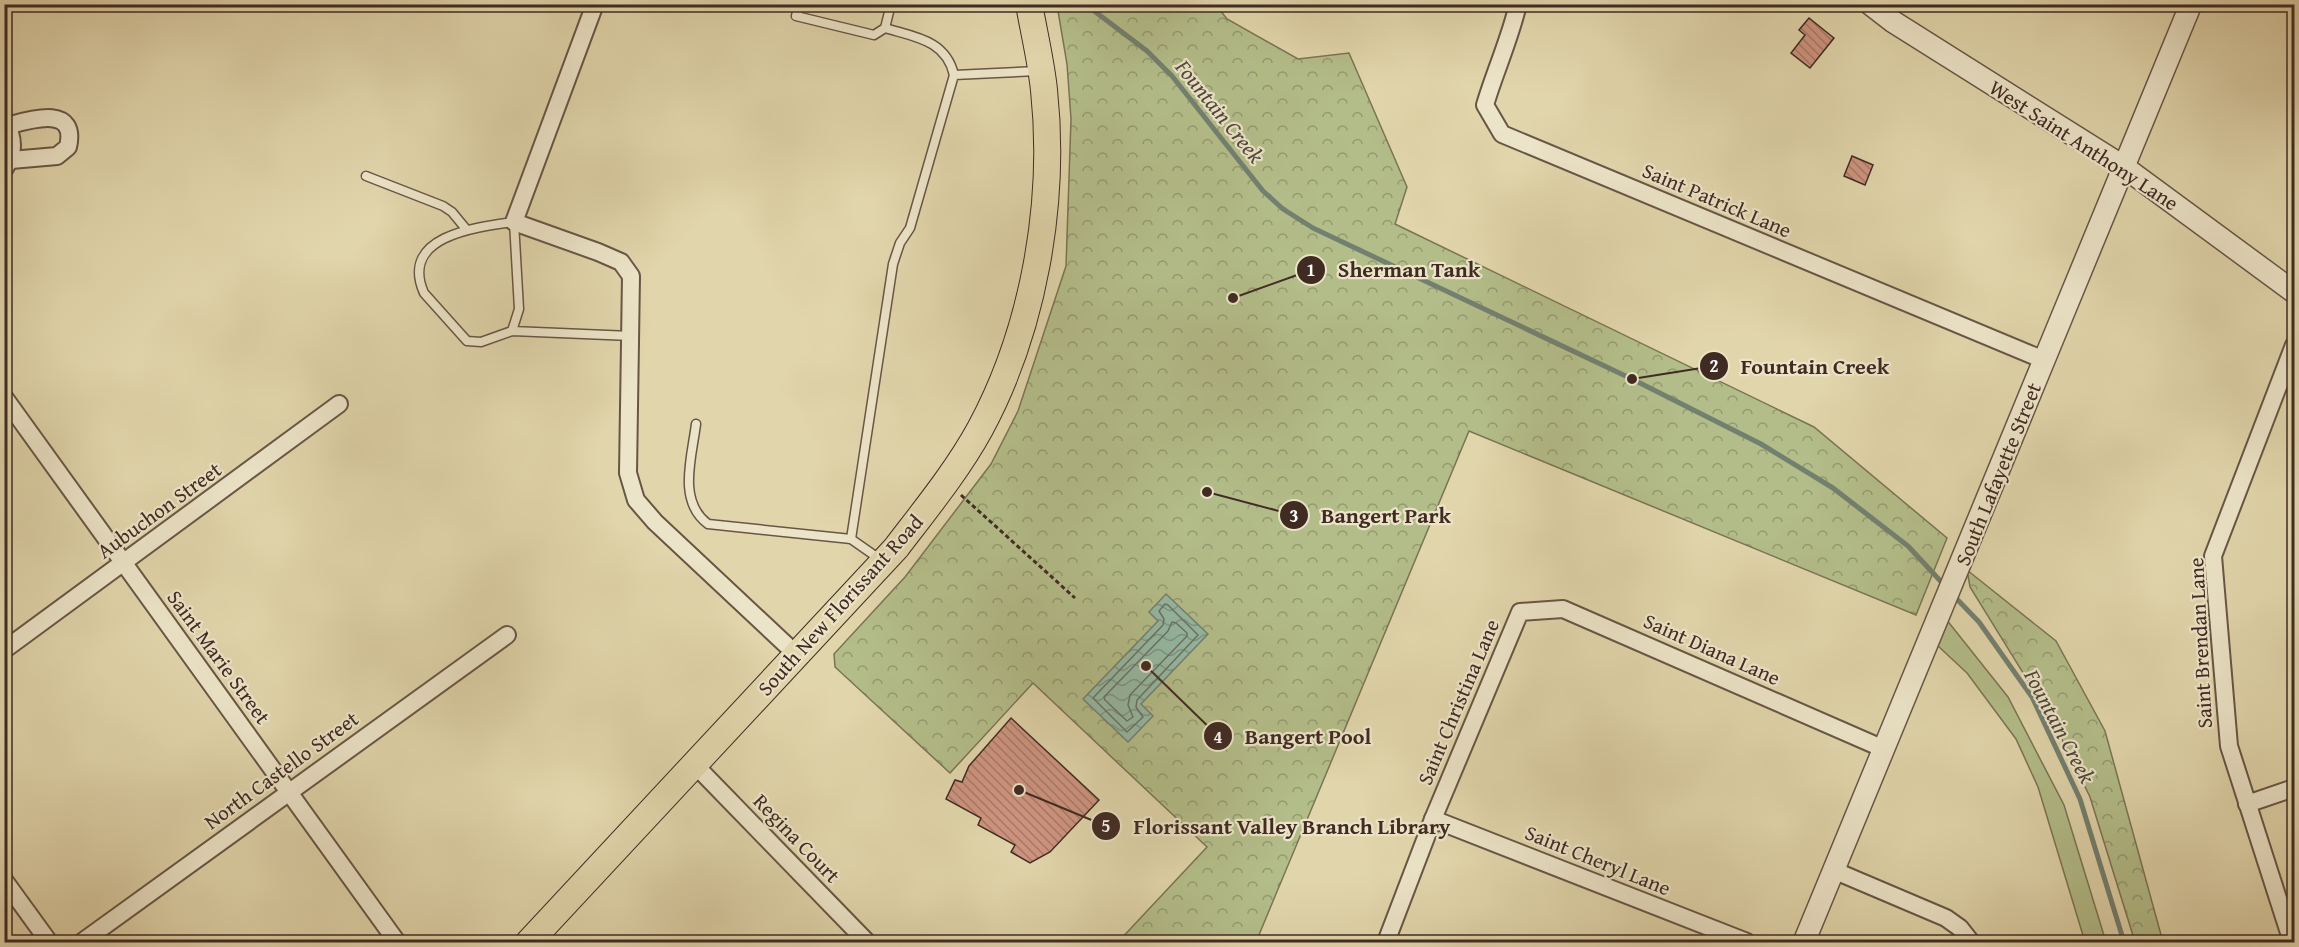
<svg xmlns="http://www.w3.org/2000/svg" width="2299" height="947" viewBox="0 0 2299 947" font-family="'Gentium Book Plus',serif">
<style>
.grass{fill:#b3bd89;stroke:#7a7456;stroke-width:1.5}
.forest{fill:url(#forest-crowns);stroke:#7a7456;stroke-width:1.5}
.water{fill:url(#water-waves);stroke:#738070;stroke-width:1.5}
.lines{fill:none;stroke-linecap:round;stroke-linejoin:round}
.shore{stroke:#6a7264;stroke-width:1.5}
.stream{stroke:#738070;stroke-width:5}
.building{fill:url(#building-back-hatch);stroke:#402b23;stroke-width:1.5}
.service-casing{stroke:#685645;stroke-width:11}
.minor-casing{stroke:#685645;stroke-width:20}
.tertiary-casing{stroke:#685645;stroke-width:24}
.primary-casing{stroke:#402b23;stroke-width:28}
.path{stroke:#402b23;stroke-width:3;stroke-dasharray:4.5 3;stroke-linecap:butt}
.service{stroke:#ece4c8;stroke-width:8}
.minor{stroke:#ece4c8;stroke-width:16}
.tertiary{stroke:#ece4c8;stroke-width:21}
.primary{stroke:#e1d5ab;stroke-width:26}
.labels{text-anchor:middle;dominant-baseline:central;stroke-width:4.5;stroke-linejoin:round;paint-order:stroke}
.street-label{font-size:21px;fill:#402b23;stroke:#ece4c8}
.water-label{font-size:22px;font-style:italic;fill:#51473d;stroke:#ece4c8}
.leader{fill:none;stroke:#402b23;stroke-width:2}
.callout-dot{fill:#402b23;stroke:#ece4c8;stroke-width:2}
.mark-label{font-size:18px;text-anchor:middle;font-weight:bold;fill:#fff}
.callout-label{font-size:22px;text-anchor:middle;font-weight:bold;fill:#402b23;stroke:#ece4c8;stroke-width:4.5;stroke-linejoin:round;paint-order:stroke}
</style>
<defs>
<pattern id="forest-crowns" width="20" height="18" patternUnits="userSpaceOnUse" patternTransform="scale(1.5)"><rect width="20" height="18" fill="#b3bd89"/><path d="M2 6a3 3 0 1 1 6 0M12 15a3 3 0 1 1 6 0" fill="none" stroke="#939a70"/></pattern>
<pattern id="water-waves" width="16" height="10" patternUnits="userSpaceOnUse" patternTransform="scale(1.5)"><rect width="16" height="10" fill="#95b9a4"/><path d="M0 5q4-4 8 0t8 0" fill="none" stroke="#7b9785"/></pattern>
<pattern id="building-back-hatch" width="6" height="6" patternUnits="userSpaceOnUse" patternTransform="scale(1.5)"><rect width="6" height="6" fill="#ce9480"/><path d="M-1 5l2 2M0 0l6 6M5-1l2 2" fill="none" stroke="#a97968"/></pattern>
</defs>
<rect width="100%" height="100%" fill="#e1d5ab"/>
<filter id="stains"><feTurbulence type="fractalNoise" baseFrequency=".00333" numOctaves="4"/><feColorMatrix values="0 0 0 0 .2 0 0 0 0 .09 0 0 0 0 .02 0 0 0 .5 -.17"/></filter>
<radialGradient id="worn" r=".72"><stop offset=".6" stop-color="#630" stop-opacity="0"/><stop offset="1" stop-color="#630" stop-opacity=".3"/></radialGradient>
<!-- grass -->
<polygon class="grass" points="1946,619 2008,697 2064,805 2106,942 2085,942 2038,787 2016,739 1967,673 1937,645"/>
<!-- forest -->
<g class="forest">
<polygon points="1057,5 1216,5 1227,19 1298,59 1349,53 1407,187 1395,224 1814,427 1947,538 1916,615 1469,431 1256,942 1118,942 1207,847 1033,683 950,773 835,667 834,654 905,577 991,464 1018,411 1066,266 1071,119 1067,64"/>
<polygon points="1967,570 2056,641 2105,731 2163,942 2135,942 2090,797 2054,723 1970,587"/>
</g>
<!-- water -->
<polygon class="water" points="1166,594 1208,634 1141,704 1153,716 1128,742 1083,699 1158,621 1149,612"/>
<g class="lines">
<!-- shore -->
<g class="shore">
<polygon points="1165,604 1168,605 1198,635 1137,700 1136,707 1143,717 1127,732 1093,698 1163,625 1164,619 1159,611"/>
<polygon points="1172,622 1176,623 1187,633 1187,636 1130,695 1128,705 1133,717 1127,721 1105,700 1104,697 1168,631"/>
</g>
<!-- stream -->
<g class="stream">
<polyline points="1085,4 1147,51 1172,76 1263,191 1283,209 1313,228 1632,379 1761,444 1833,488 1908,546 1946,587"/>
<polyline points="1952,594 1979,622 2032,697 2080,799 2124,942"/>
</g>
</g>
<!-- building -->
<g class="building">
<polygon points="1809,18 1834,38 1810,68 1791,53 1805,35 1799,30"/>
<polygon points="1852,156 1873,165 1865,185 1844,176"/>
<polygon points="1011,718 1099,800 1050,852 1030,863 1011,852 1015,845 978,825 981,818 946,799 955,780 962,782 969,766"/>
</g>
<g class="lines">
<defs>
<g id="service">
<polyline points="799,4 796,16 874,35 885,28 891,4"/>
<path d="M885 28C915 37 946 40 954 75"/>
<polyline points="366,176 443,206 452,212 466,229"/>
<path d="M512 331 519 309 514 222C476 227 399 236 424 293L467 341 481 342 512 331 631 336"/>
<path d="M696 424C692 457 677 501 708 524L851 539 881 560"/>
<polyline points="851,539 893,264 900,243 910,228 954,75 1037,71"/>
</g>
<g id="minor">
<polyline points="595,4 514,222 598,252 621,262 631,276 628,473 636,500 655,522 797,655"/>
<path d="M1518 4C1510 39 1495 71 1485 105L1502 134 2044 360"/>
<path d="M4 123C15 136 14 155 5 168"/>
<path d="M7 126C29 120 78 104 68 147L57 156 11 160"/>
<polyline points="4,397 397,942"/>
<polyline points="4,650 339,404"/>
<polyline points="695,765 867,942"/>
<polyline points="2247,804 2294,788"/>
<polyline points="1433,819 1747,942"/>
<polyline points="1833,870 1946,918 1960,928 1971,942"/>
<polyline points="4,880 49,942"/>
<polyline points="82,942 507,635"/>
<polyline points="1386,942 1433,819 1520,612 1563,609 1884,749"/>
<polyline points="2292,942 2229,746 2213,556 2294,345"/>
</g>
<g id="tertiary">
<polyline points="1870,4 1892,21 2124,167 2294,292"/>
<polyline points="1804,942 2191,4"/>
</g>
<path id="primary" d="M529 942 896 548C925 510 957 471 980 429 1034 329 1056 202 1044 90 1041 61 1034 33 1029 4"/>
</defs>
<!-- service casing -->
<use href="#service" class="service-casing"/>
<!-- minor casing -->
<use href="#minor" class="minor-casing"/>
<!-- tertiary casing -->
<use href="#tertiary" class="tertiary-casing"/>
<!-- primary casing -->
<use href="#primary" class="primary-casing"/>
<!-- path -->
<polyline class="path" points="961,495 1075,598"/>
<!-- service -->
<use href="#service" class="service"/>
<!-- minor -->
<use href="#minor" class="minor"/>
<!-- tertiary -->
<use href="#tertiary" class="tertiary"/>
<!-- primary -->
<use href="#primary" class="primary"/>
</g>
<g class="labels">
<!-- street labels -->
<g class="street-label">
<text transform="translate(2084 145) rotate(33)">West Saint Anthony Lane</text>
<text transform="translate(1717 200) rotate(23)">Saint Patrick Lane</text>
<text transform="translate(1998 474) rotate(-68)">South Lafayette Street</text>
<text transform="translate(159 510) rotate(-36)">Aubuchon Street</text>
<text transform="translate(840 605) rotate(-48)">South New Florissant Road</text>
<text transform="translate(2200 643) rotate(-93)">Saint Brendan Lane</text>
<text transform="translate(1712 649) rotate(24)">Saint Diana Lane</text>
<text transform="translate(219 657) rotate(54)">Saint Marie Street</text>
<text transform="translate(1458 702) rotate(-67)">Saint Christina Lane</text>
<text transform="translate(281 770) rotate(-36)">North Castello Street</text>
<text transform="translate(797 838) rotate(46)">Regina Court</text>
<text transform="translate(1598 860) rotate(22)">Saint Cheryl Lane</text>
</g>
<!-- water labels -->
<g class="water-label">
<text transform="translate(1220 111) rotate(51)">Fountain Creek</text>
<text transform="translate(2060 726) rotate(62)">Fountain Creek</text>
</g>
</g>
<!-- callouts -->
<path class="leader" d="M1233 298L1311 270M1632 379L1714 366M1207 492L1294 515M1146 666L1218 736M1019 790L1106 826"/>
<g class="callout-dot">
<circle cx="1233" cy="298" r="6"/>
<circle cx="1632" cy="379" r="6"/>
<circle cx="1207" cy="492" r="6"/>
<circle cx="1146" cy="666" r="6"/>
<circle cx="1019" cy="790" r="6"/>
<circle cx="1311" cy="270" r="15"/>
<circle cx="1714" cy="366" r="15"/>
<circle cx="1294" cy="515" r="15"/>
<circle cx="1218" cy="736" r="15"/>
<circle cx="1106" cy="826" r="15"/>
</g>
<g class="mark-label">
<text x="1311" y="276">1</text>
<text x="1714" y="372">2</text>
<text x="1294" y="522">3</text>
<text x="1218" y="743">4</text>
<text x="1106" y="832">5</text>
</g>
<g class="callout-label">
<text x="1409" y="277">Sherman Tank</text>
<text x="1815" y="374">Fountain Creek</text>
<text x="1386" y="523">Bangert Park</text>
<text x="1308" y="744">Bangert Pool</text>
<text x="1292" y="834">Florissant Valley Branch Library</text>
</g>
<!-- margin -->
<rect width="2299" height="947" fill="none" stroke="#e1d5ab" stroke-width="24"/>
<rect x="6" y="6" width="2287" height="935" fill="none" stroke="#402b23" stroke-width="3"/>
<rect x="12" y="12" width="2275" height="923" fill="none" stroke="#402b23" stroke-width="1.5"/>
<rect width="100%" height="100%" filter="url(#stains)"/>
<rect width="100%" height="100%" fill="url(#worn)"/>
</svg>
